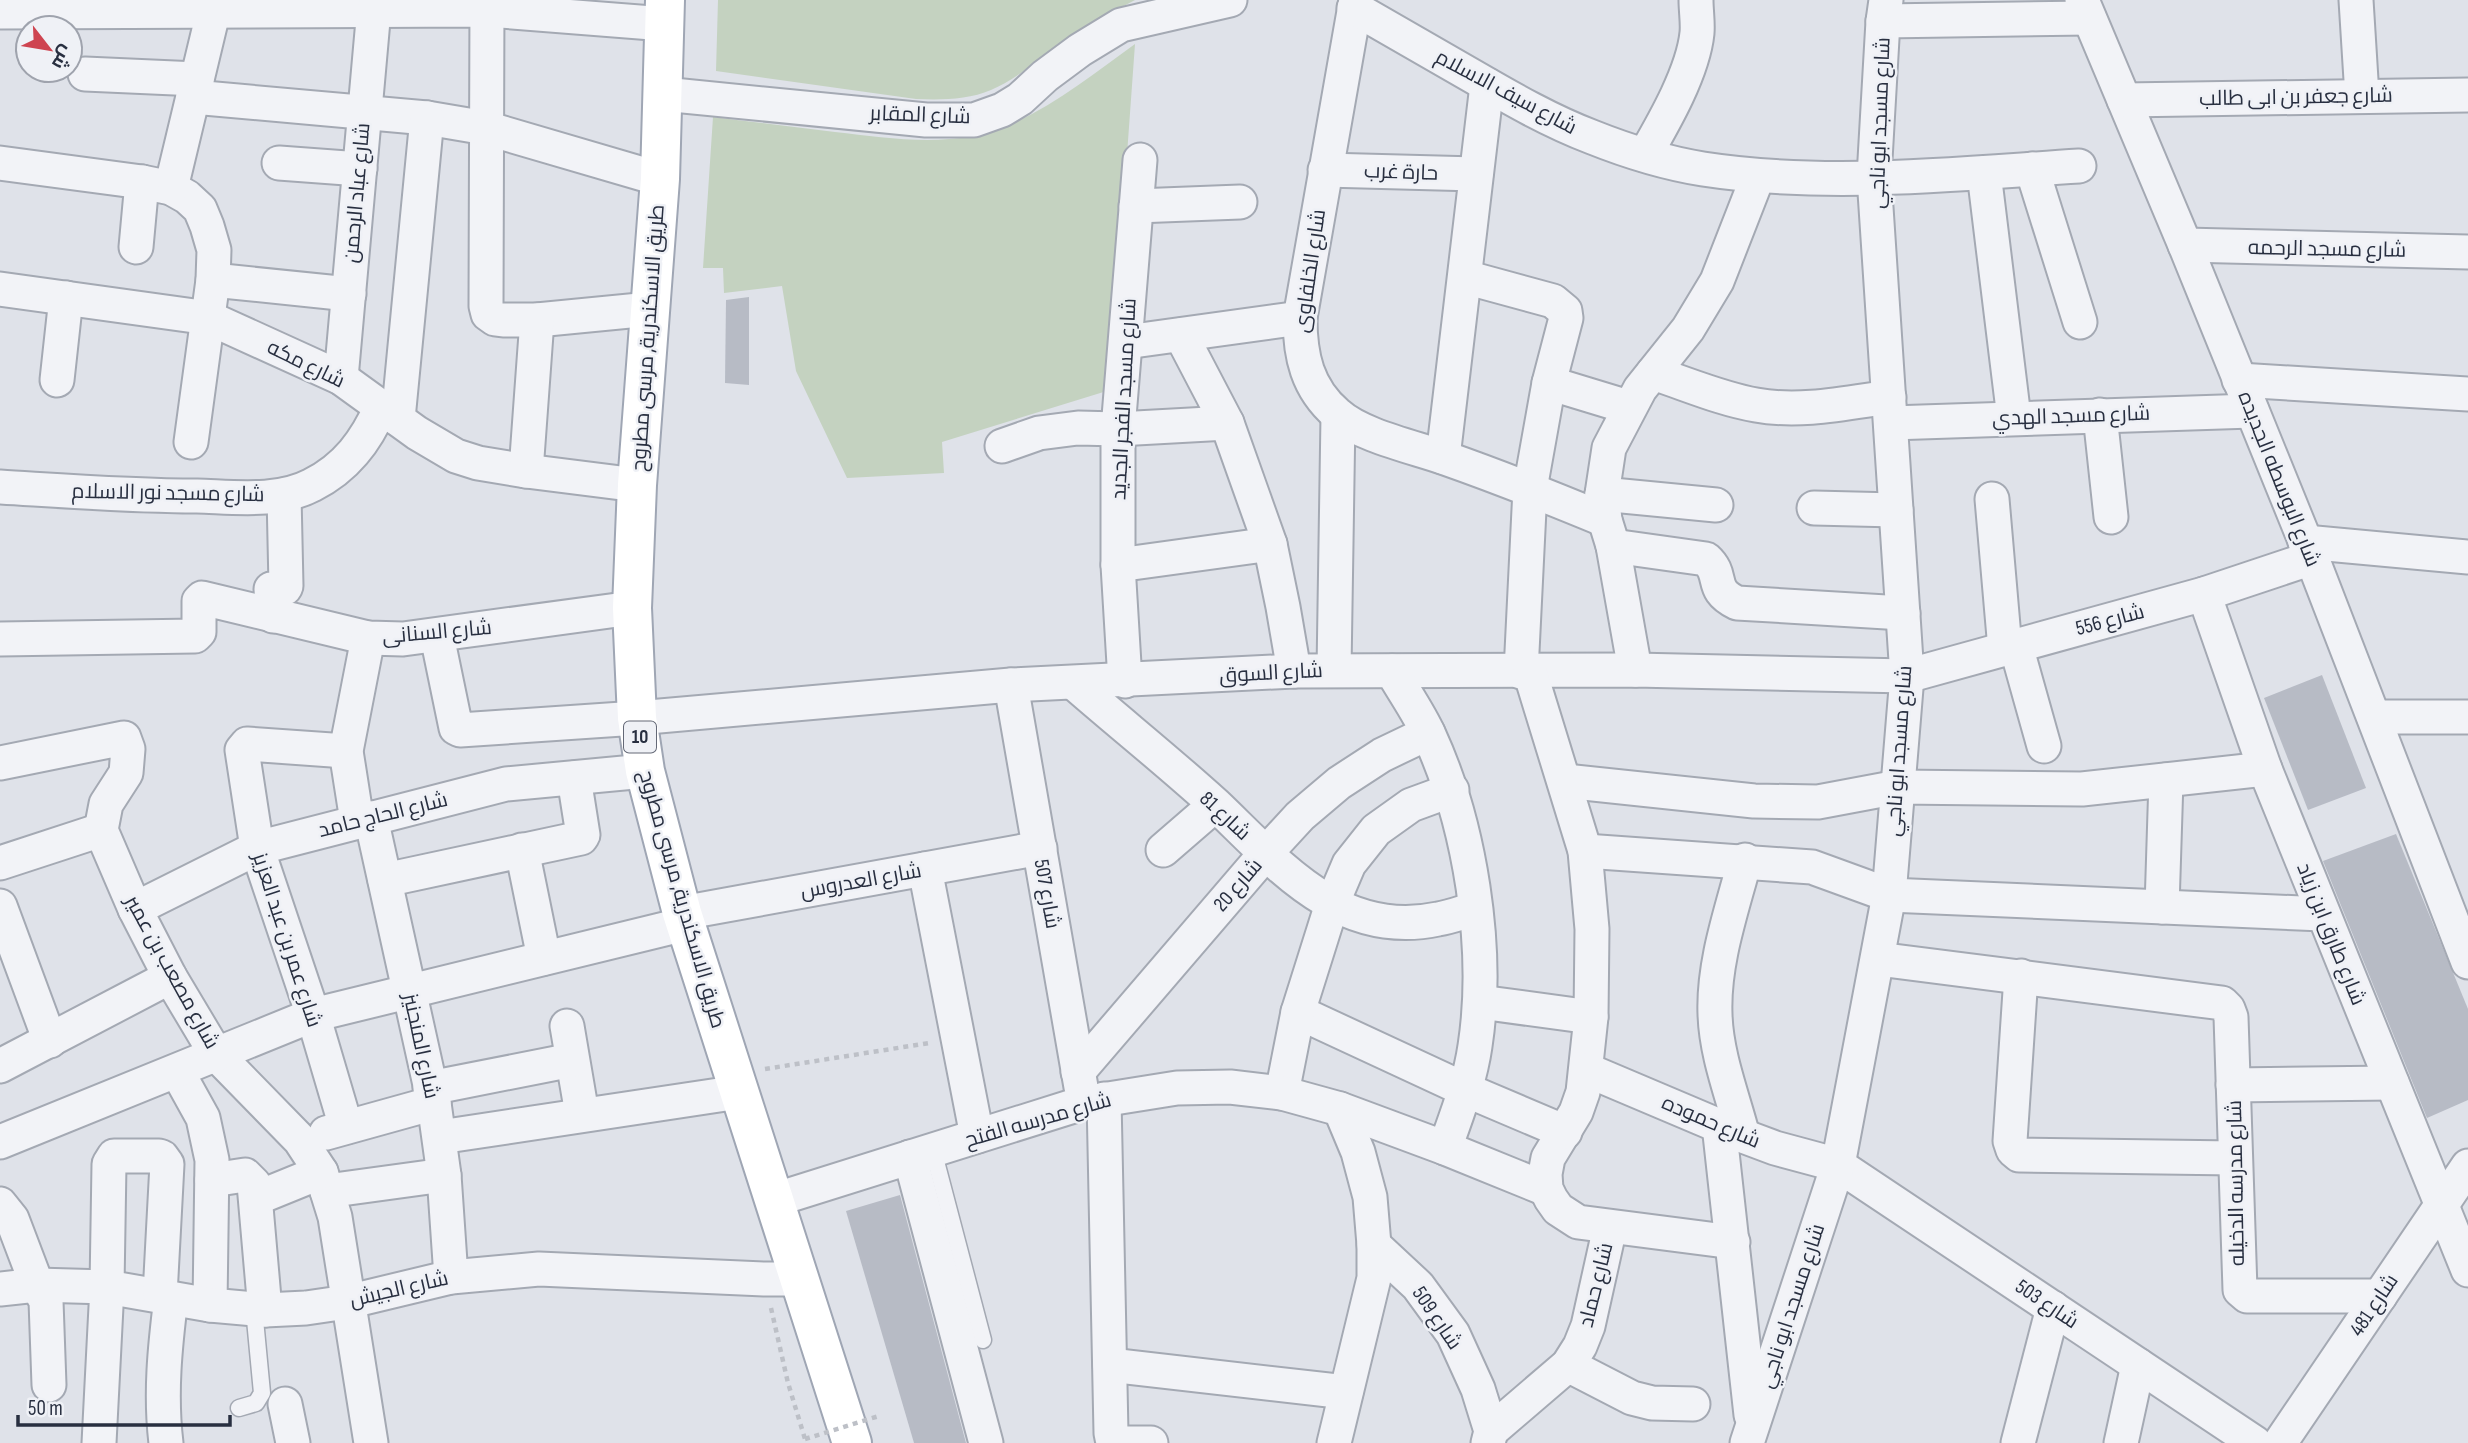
<svg xmlns="http://www.w3.org/2000/svg" width="2468" height="1443" viewBox="0 0 2468 1443" font-family="'Sofia Sans Condensed',Cairo,sans-serif">
<style>
.green{fill:#c4d2c0}
.building{fill:#b7bbc5}
.lines{fill:none;stroke-linecap:round;stroke-linejoin:round}
.lane-casing{stroke:#a4a9b3;stroke-width:19}
.street-casing{stroke:#a4a9b3;stroke-width:37}
.primary-casing{stroke:#9fa6b4;stroke-width:42}
.path{stroke:#bdc0c7;stroke-width:4.5;stroke-dasharray:5 5;stroke-linecap:butt}
.lane{stroke:#f2f3f7;stroke-width:16}
.street{stroke:#f2f3f7;stroke-width:33}
.primary{stroke:#fff;stroke-width:38}
.path-bridge{stroke:#bdc0c7;stroke-width:4.5;stroke-dasharray:5 5;stroke-linecap:butt}
.labels{text-anchor:middle;dominant-baseline:central;stroke-width:5;stroke-linejoin:round;paint-order:stroke}
.shield{fill:#eff1f6;stroke:#646977;stroke-width:2}
.shield-label{font-size:19px;font-weight:bold;fill:#282f40}
.street-label{font-size:21px;fill:#282f40;stroke:#eff1f6}
</style>
<rect width="100%" height="100%" fill="#dfe2e9"/>
<!-- green -->
<g class="green">
<path d="M718 0H1135C1119 9 1102 17 1087 26 1055 45 1025 75 991 90 968 100 940 100 916 99L716 71Z"/>
<path d="M1135 44 1110 390 942 442 944 473 847 478 796 371 782 286 724 293 723 268H703L713 117C754 122 794 127 835 132 895 139 957 149 1014 123 1058 103 1096 72 1135 44Z"/>
</g>
<!-- building -->
<g class="building">
<polygon points="749,297 749,385 725,383 726,300"/>
<polygon points="2322,675 2366,788 2308,810 2264,698"/>
<polygon points="2396,834 2468,1009 2468,1100 2427,1118 2323,861"/>
<polygon points="900,1195 966,1443 914,1443 846,1211"/>
</g>
<g class="lines">
<defs>
<g id="lane">
<polyline points="933,1150 983,1340"/>
<polyline points="239,1408 256,1403 262,1393 254,1309"/>
</g>
<g id="street">
<polyline points="487,0 486,306 488,314 495,319 503,320 537,320 650,309"/>
<path d="M1356 0 1300 318C1300 356 1307 388 1337 414 1361 436 1414 447 1445 458 1499 477 1552 498 1605 520"/>
<polyline points="2082,0 2185,245 2312,558 2468,962"/>
<polyline points="2356,0 2362,96"/>
<path d="M1354 8C1394 31 1434 54 1474 77 1512 99 1550 121 1592 137 1627 151 1666 163 1703 169 1827 188 1954 174 2079 166"/>
<polyline points="0,12 487,10 665,24"/>
<polyline points="1883,21 2089,18"/>
<polyline points="85,74 197,79"/>
<polyline points="663,94 926,120 974,120 1002,110 1020,99 1045,76 1080,50 1121,25 1230,0"/>
<polyline points="193,97 427,118 486,128 660,179"/>
<polyline points="2124,100 2468,95"/>
<path d="M1645 155C1664 122 1693 72 1697 33 1698 23 1696 11 1696 0"/>
<polyline points="0,163 142,182 171,188 187,197 200,209 207,226 214,250 213,280 191,442"/>
<polyline points="279,163 360,169"/>
<polyline points="2032,169 2080,322"/>
<polyline points="1325,170 1476,174"/>
<polyline points="1984,173 2014,418"/>
<polyline points="171,188 214,9"/>
<polyline points="1136,206 1240,202"/>
<polyline points="2185,245 2468,252"/>
<polyline points="136,247 142,182"/>
<polyline points="1465,277 1553,301 1565,311 1566,318 1549,383 1530,489 1521,672"/>
<polyline points="213,280 349,294"/>
<polyline points="0,289 209,318 341,378 417,433 456,456 478,463 526,471 637,485"/>
<polyline points="1181,335 1227,423 1270,544 1283,607 1294,671"/>
<polyline points="1126,342 1300,318"/>
<path d="M1653 373C1687 384 1721 399 1756 405 1800 413 1846 403 1889 397"/>
<polyline points="341,378 374,9"/>
<polyline points="57,380 66,298"/>
<polyline points="2239,380 2468,394"/>
<polyline points="1549,383 1628,407"/>
<polyline points="2100,415 2111,517"/>
<polyline points="398,419 427,118"/>
<polyline points="1891,423 2252,411"/>
<polyline points="1002,446 1039,433 1078,428 1118,429 1227,423"/>
<polyline points="1443,457 1487,85"/>
<polyline points="526,471 537,320"/>
<path d="M0 487C66 491 131 496 197 496 234 497 278 503 312 485 346 468 366 441 381 407"/>
<polyline points="1602,494 1716,505"/>
<polyline points="1992,499 2005,649"/>
<polyline points="1814,508 1896,510"/>
<polyline points="2305,542 2468,557"/>
<path d="M1613 546 1706 559C1725 576 1708 589 1737 603L1903 613"/>
<polyline points="1118,565 1270,544"/>
<polyline points="2204,594 2265,769 2468,1270"/>
<polyline points="273,616 271,589 285,588 286,586 284,495"/>
<polyline points="437,636 456,728 460,730 637,718 1011,685 1294,671 1635,670 1907,676 2204,594 2312,558"/>
<polyline points="0,639 195,636 199,632 199,601 202,598 368,638 403,639 632,608"/>
<polyline points="2016,646 2044,746"/>
<polyline points="1334,670 1338,416"/>
<polyline points="1635,670 1613,546 1605,520 1602,494 1609,448 1640,389 1688,329 1717,281 1758,176"/>
<path d="M1392 671C1404 692 1419 713 1429 735 1470 824 1490 948 1475 1046 1470 1081 1457 1114 1445 1148"/>
<polyline points="1530,672 1585,851 1592,929 1591,1017 1583,1092 1576,1112 1548,1158 1545,1174 1546,1189 1551,1199 1558,1209 1578,1222 1733,1242"/>
<polyline points="1125,681 1118,565 1118,429 1140,160"/>
<path d="M1074 683C1121 724 1170 763 1216 805 1279 865 1340 940 1438 919 1451 917 1463 912 1474 909"/>
<polyline points="1011,685 1081,1087"/>
<polyline points="2374,717 2468,717"/>
<polyline points="0,763 124,738 128,749 126,773 106,804 101,830 135,909 170,977 216,1054 300,1140 321,1172 335,1217 371,1443"/>
<polyline points="1565,781 1754,801 1818,802 1898,787 2082,789 2265,769"/>
<polyline points="371,818 434,1103 444,1175 451,1277"/>
<polyline points="357,821 346,751 368,638"/>
<polyline points="522,850 544,958"/>
<polyline points="1163,850 1215,805"/>
<polyline points="1585,851 1812,867 1889,895 2323,914"/>
<polyline points="0,863 101,830"/>
<polyline points="925,869 977,1136"/>
<polyline points="385,880 581,838 583,835 574,778"/>
<polyline points="0,906 50,1041"/>
<polyline points="2162,907 2166,780"/>
<polyline points="135,909 257,848 506,784 645,771"/>
<polyline points="682,913 1040,848"/>
<polyline points="1878,959 2222,1003 2228,1009 2231,1017 2240,1290 2247,1296 2380,1296"/>
<polyline points="2021,976 2010,1141 2013,1150 2019,1155 2235,1158"/>
<polyline points="1480,1002 1591,1017"/>
<polyline points="1298,1012 1466,1090 1565,1132"/>
<polyline points="567,1026 582,1114"/>
<polyline points="0,1066 170,977"/>
<polyline points="1587,1070 1743,1136 1775,1148 1838,1165 2255,1443"/>
<polyline points="177,1071 203,1118 212,1160 210,1305"/>
<polyline points="1078,1072 1265,854 1300,816 1339,783 1382,755 1428,733"/>
<polyline points="2233,1085 2392,1083"/>
<polyline points="430,1088 572,1060"/>
<polyline points="1282,1093 1298,1012 1332,904 1349,864 1376,830 1411,805 1452,790"/>
<polyline points="1104,1099 1111,1433 1112,1438 1119,1443 1151,1443"/>
<polyline points="1719,1125 1751,1415"/>
<polyline points="346,1127 313,1015 257,848 242,750 247,744 346,751"/>
<polyline points="326,1133 434,1103"/>
<path d="M1743 1136C1733 1097 1716 1055 1715 1014 1713 962 1732 910 1745 860"/>
<polyline points="440,1137 739,1092"/>
<polyline points="0,1142 313,1015 685,924"/>
<polyline points="910,1157 986,1443"/>
<polyline points="212,1180 245,1175 254,1184 265,1310"/>
<polyline points="327,1191 444,1175"/>
<polyline points="257,1198 321,1172"/>
<polyline points="774,1200 1083,1103 1177,1088 1230,1087 1282,1093 1340,1109 1445,1148 1546,1189"/>
<polyline points="0,1204 12,1219 37,1285 46,1301 49,1385"/>
<polyline points="1374,1245 1418,1286 1453,1334 1478,1389 1491,1431 1488,1443"/>
<polyline points="0,1289 37,1285 107,1287 210,1305 265,1310 306,1308 347,1302 451,1277 539,1269 764,1279 799,1279"/>
<polyline points="1110,1365 1346,1392"/>
<polyline points="1568,1365 1632,1398 1652,1403 1693,1404"/>
<polyline points="285,1404 293,1443"/>
<polyline points="1491,1431 1568,1365 1580,1346 1588,1326 1610,1227"/>
<polyline points="99,1443 107,1287 109,1164 114,1156 159,1156 162,1157 167,1164 160,1295"/>
<path d="M166 1443C160 1394 165 1346 171 1298"/>
<polyline points="1334,1443 1374,1278 1374,1245 1370,1197 1358,1152 1340,1109"/>
<polyline points="1747,1443 1838,1165 1889,895 1907,676 1874,177 1883,21 1886,0"/>
<polyline points="2018,1443 2053,1308"/>
<polyline points="2121,1443 2138,1365"/>
<polyline points="2280,1443 2468,1166"/>
</g>
<polyline id="primary" points="665,0 660,179 637,485 632,608 637,718 645,771 682,913 852,1443"/>
</defs>
<!-- lane casing -->
<use href="#lane" class="lane-casing"/>
<!-- street casing -->
<use href="#street" class="street-casing"/>
<!-- primary casing -->
<use href="#primary" class="primary-casing"/>
<!-- path -->
<g class="path">
<polyline points="765,1069 929,1043"/>
<polyline points="771,1308 788,1383 805,1439"/>
</g>
<!-- lane -->
<use href="#lane" class="lane"/>
<!-- street -->
<use href="#street" class="street"/>
<!-- primary -->
<use href="#primary" class="primary"/>
<!-- path-bridge -->
<polyline class="path-bridge" points="805,1439 879,1416"/>
</g>
<g class="labels">
<!-- shield labels -->
<rect class="shield" x="624" y="721.5" width="32" height="31" rx="5"/>
<g class="shield-label">
<text x="640" y="737">10</text>
</g>
<!-- street labels -->
<g class="street-label">
<text transform="translate(1506 92) rotate(28)">شارع سيف الاسلام</text>
<text transform="translate(2296 97) rotate(-1)">شارع جعفر بن ابى طالب</text>
<text transform="translate(920 115) rotate(2)">شارع المقابر</text>
<text transform="translate(1880 123) rotate(-88)">شارع مسجد ابو ناجي</text>
<text transform="translate(1401 172) rotate(2)">حارة غرب</text>
<text transform="translate(357 193) rotate(-85)">شارع عباد الرحمن</text>
<text transform="translate(2327 249) rotate(1)">شارع مسجد الرحمه</text>
<text transform="translate(1310 271) rotate(-82)">شارع الخلفاوى</text>
<text transform="translate(648 338) rotate(-86)">طريق الاسكندرية, مرسى مطروح</text>
<text transform="translate(306 364) rotate(26)">شارع مكه</text>
<text transform="translate(1124 399) rotate(-87)">شارع مسجد الفجر الجديد</text>
<text transform="translate(2071 416) rotate(-2)">شارع مسجد الهدي</text>
<text transform="translate(2279 479) rotate(68)">شارع البوسطه الجديده</text>
<text transform="translate(168 493) rotate(1)">شارع مسجد نور الاسلام</text>
<text transform="translate(2110 620) rotate(-15)">شارع 556</text>
<text transform="translate(437 632) rotate(-5)">شارع السنانى</text>
<text transform="translate(1271 673) rotate(-3)">شارع السوق</text>
<text transform="translate(1899 751) rotate(-86)">شارع مسجد ابو ناجي</text>
<text transform="translate(383 815) rotate(-14)">شارع الحاج حامد</text>
<text transform="translate(1225 816) rotate(43)">شارع 81</text>
<text transform="translate(861 881) rotate(-10)">شارع العدروس</text>
<text transform="translate(1238 885) rotate(-49)">شارع 20</text>
<text transform="translate(1047 894) rotate(80)">شارع 507</text>
<text transform="translate(682 899) rotate(74)">طريق الاسكندرية, مرسى مطروح</text>
<text transform="translate(2331 934) rotate(68)">شارع طارق ابن زياد</text>
<text transform="translate(287 940) rotate(72)">شارع عمر بن عبد العزيز</text>
<text transform="translate(172 972) rotate(61)">شارع مصعب بن عمير</text>
<text transform="translate(421 1046) rotate(78)">شارع المنجنيز</text>
<text transform="translate(1038 1120) rotate(-16)">شارع مدرسه الفتح</text>
<text transform="translate(1711 1122) rotate(23)">شارع حموده</text>
<text transform="translate(2236 1183) rotate(-91)">شارع مدرسه الدخيله</text>
<text transform="translate(1596 1285) rotate(-76)">شارع حماد</text>
<text transform="translate(399 1289) rotate(-13)">شارع الجيش</text>
<text transform="translate(2047 1304) rotate(34)">شارع 503</text>
<text transform="translate(2374 1305) rotate(-56)">شارع 481</text>
<text transform="translate(1792 1306) rotate(-72)">شارع مسجد ابو ناجي</text>
<text transform="translate(1437 1318) rotate(56)">شارع 509</text>
</g>
</g>
<!-- north arrow -->
<g transform="translate(49 49) rotate(121)"><circle r="33" fill="#eff1f6" stroke="#9fa3ad" stroke-width="2"/>
<path d="M0-5L12 26L0 18L-12 26Z" fill="#ce4450"/>
<text y="-10" font-size="19" font-weight="bold" text-anchor="middle" fill="#282f40">ش</text>
</g>
<!-- scale -->
<path d="M18 1415v10h212v-10" fill="none" stroke="#282f40" stroke-width="3.5"/>
<text x="28" y="1415" font-size="21" fill="#282f40" stroke="#eff1f6" stroke-width="5" paint-order="stroke">50 m</text>
</svg>
